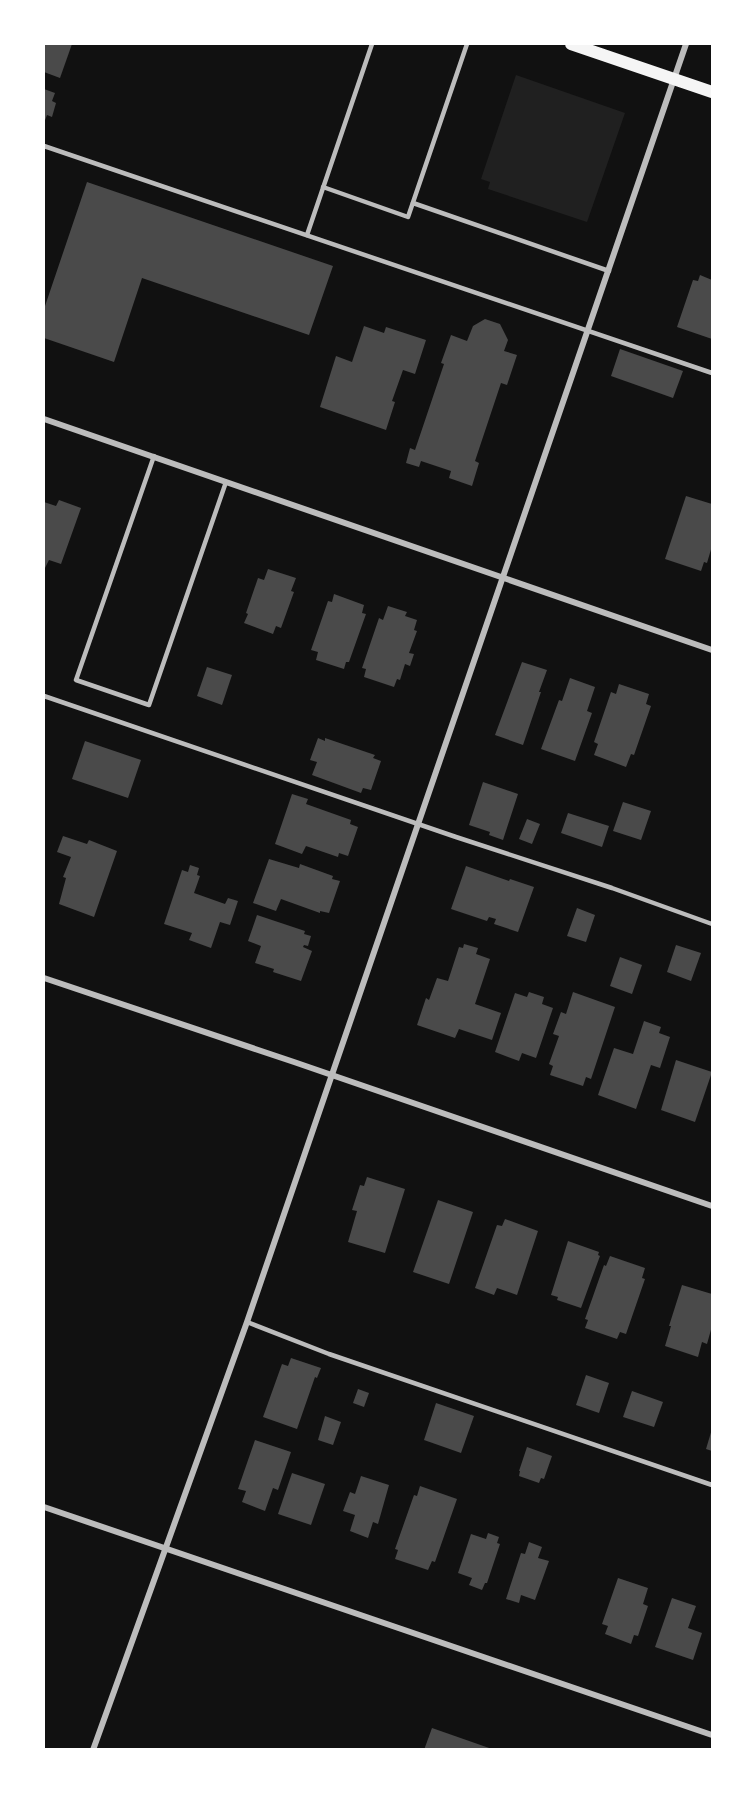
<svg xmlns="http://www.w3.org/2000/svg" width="756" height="1793" viewBox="0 0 756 1793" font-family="'Nunito Sans',sans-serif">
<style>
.green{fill:#202020}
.building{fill:#4a4a4a}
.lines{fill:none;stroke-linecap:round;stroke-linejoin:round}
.service{stroke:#bcbcbc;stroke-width:4.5}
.minor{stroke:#bcbcbc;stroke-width:6}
.secondary{stroke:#f5f5f5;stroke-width:12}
</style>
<rect width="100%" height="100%" fill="#111"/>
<!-- green -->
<polygon class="green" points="516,75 625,113 587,222 488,189 490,182 481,179"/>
<!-- building -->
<g class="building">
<polygon points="44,44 72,44 60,78 44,72"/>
<polygon points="44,89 55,93 52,101 56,103 52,117 47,115 44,123"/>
<polygon points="87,182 333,266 309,335 142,278 114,362 44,338 44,309"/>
<polygon points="700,275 712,280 712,339 677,327 693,280 698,281"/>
<polygon points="485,319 500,324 508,340 504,351 517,355 507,385 501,383 475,461 479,463 472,486 449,478 451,471 421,461 419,467 406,463 410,448 415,450 444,364 441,363 451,335 467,341 473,326"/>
<polygon points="364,326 384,333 386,327 426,340 415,374 403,370 392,401 395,402 386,430 320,407 336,356 352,362"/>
<polygon points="620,349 683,371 673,398 611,376"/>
<polygon points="686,496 712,504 712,546 707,563 704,562 701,571 665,559"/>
<polygon points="59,500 81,508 61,564 49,560 45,568 44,568 44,502 56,506"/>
<polygon points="268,569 296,578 291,591 294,592 281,628 276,626 273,634 244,623 248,614 246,613 258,578 264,580"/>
<polygon points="334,594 364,605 362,613 366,614 349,662 346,662 344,669 316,660 318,652 311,650 328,601 332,602"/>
<polygon points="388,606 407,612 405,616 417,620 414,630 417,631 409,653 414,654 410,666 405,664 400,680 397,679 394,687 364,677 366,669 362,668 379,618 383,620"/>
<polygon points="522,662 547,670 539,692 541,692 523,745 495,735"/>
<polygon points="207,667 232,675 222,705 197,696"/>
<polygon points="570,678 595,687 587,711 592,713 575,761 541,749 559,700 562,701"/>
<polygon points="619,684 649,694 646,704 651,706 634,755 631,754 626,767 594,755 598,744 594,742 611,692 616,694"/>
<polygon points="318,738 325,741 325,738 375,755 373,758 381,761 371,790 363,788 361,793 312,775 317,762 310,760"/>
<polygon points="85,741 141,760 128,798 72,779"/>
<polygon points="483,782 518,794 503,840 489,835 490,832 469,825"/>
<polygon points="292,794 308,799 306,804 351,820 350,824 358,827 348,856 339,853 338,857 306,846 302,854 275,844"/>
<polygon points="623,802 651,811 641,840 613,831"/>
<polygon points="568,813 609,826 602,847 561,833"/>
<polygon points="527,819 540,824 532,844 519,839"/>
<polygon points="63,836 87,844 89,840 117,851 94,917 59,904 66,878 63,877 71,857 57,852"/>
<polygon points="269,859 299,868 300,864 333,876 332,879 340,881 329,913 320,911 320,913 281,899 276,911 253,903"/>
<polygon points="190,865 199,868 197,875 200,876 194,893 225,904 228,898 238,901 230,925 220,922 211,948 189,940 192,933 164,924 182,870 188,872"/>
<polygon points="466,866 509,881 510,879 534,887 518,932 494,924 496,919 489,917 487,921 451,909"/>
<polygon points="577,908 595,915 586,942 567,936"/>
<polygon points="257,915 305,931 304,934 311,936 308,946 304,945 303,947 312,951 301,981 273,972 274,969 255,963 261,946 248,941"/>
<polygon points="464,944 478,948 476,954 490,959 475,1004 501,1013 492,1040 459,1029 455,1038 417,1025 426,998 429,1000 437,978 448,981 459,947 463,948"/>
<polygon points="676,945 701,953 691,981 667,972"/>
<polygon points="620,957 642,965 632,994 610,986"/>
<polygon points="529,992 544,997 542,1004 553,1008 536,1058 522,1053 519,1061 495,1052 515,993 527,997"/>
<polygon points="573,992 615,1007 591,1079 586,1077 583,1086 550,1075 553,1066 549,1064 559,1036 553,1034 561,1012 566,1014"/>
<polygon points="644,1021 661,1027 659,1033 670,1037 660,1068 651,1065 636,1109 598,1095 614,1048 633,1054"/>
<polygon points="676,1060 712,1072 695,1122 661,1110"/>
<polygon points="367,1177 405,1189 385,1253 348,1242 357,1211 352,1210 360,1185 364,1186"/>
<polygon points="438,1200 473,1212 449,1284 413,1272"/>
<polygon points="505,1219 538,1231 517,1295 497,1288 494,1295 475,1288 497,1225 502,1226"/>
<polygon points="568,1241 599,1252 598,1255 600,1256 581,1308 557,1300 558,1297 551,1295"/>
<polygon points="610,1256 645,1268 642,1278 645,1279 626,1334 620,1332 617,1339 585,1328 588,1320 585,1319 604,1265 606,1266"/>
<polygon points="682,1285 712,1294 712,1326 707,1344 702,1342 698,1357 665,1346 671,1326 669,1326"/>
<polygon points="291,1358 321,1368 317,1378 315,1377 297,1429 263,1417 282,1364 288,1366"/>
<polygon points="586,1375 609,1383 599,1413 576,1405"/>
<polygon points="358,1389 369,1393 364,1407 353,1403"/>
<polygon points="632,1391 663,1402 654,1427 623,1417"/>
<polygon points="436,1403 474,1416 461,1453 424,1440"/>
<polygon points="325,1416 341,1422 333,1445 318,1440"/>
<polygon points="712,1429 712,1451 706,1449"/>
<polygon points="255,1440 291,1452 278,1490 273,1488 265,1511 242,1502 246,1491 238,1489"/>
<polygon points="527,1447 552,1456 544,1479 541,1478 539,1483 519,1476 520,1471 519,1471"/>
<polygon points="292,1473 325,1484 311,1525 278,1514"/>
<polygon points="361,1476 389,1485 378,1524 373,1522 368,1538 350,1531 355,1515 343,1511 350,1492 355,1494"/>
<polygon points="420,1486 457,1499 435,1562 432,1561 428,1570 395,1559 398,1550 395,1549 414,1495 417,1496"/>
<polygon points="488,1533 499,1537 497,1543 500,1544 487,1583 485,1583 482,1590 469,1585 472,1578 458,1573 471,1534 486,1539"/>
<polygon points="529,1542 542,1547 538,1558 549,1561 535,1600 521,1595 519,1603 506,1599 521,1553 525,1554"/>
<polygon points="618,1578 648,1588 643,1604 648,1606 638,1636 634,1635 631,1644 605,1634 608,1626 602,1624"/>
<polygon points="672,1598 696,1606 688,1628 702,1633 693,1660 655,1647"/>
<polygon points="432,1728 492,1749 492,1750 424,1750"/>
</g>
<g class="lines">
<!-- service -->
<g class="service">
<polyline points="44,146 712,373"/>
<polyline points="323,187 408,217 467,44"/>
<polyline points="413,203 609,271"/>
<polyline points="307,235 372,44"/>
<polyline points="154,456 76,680 149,705 226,482"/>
<polyline points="44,696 456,837 612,888 712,924"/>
<polyline points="247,1322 329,1354 712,1485"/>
</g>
<!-- minor -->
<g class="minor">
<polyline points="44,419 712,650"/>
<polyline points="44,978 294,1062 712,1206"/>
<polyline points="44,1507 712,1735"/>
<polyline points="93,1750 247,1322 686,44"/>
</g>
<!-- secondary -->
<polyline class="secondary" points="571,44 712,92"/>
</g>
<!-- border -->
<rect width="756" height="1793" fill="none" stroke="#ffffff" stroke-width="90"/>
</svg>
